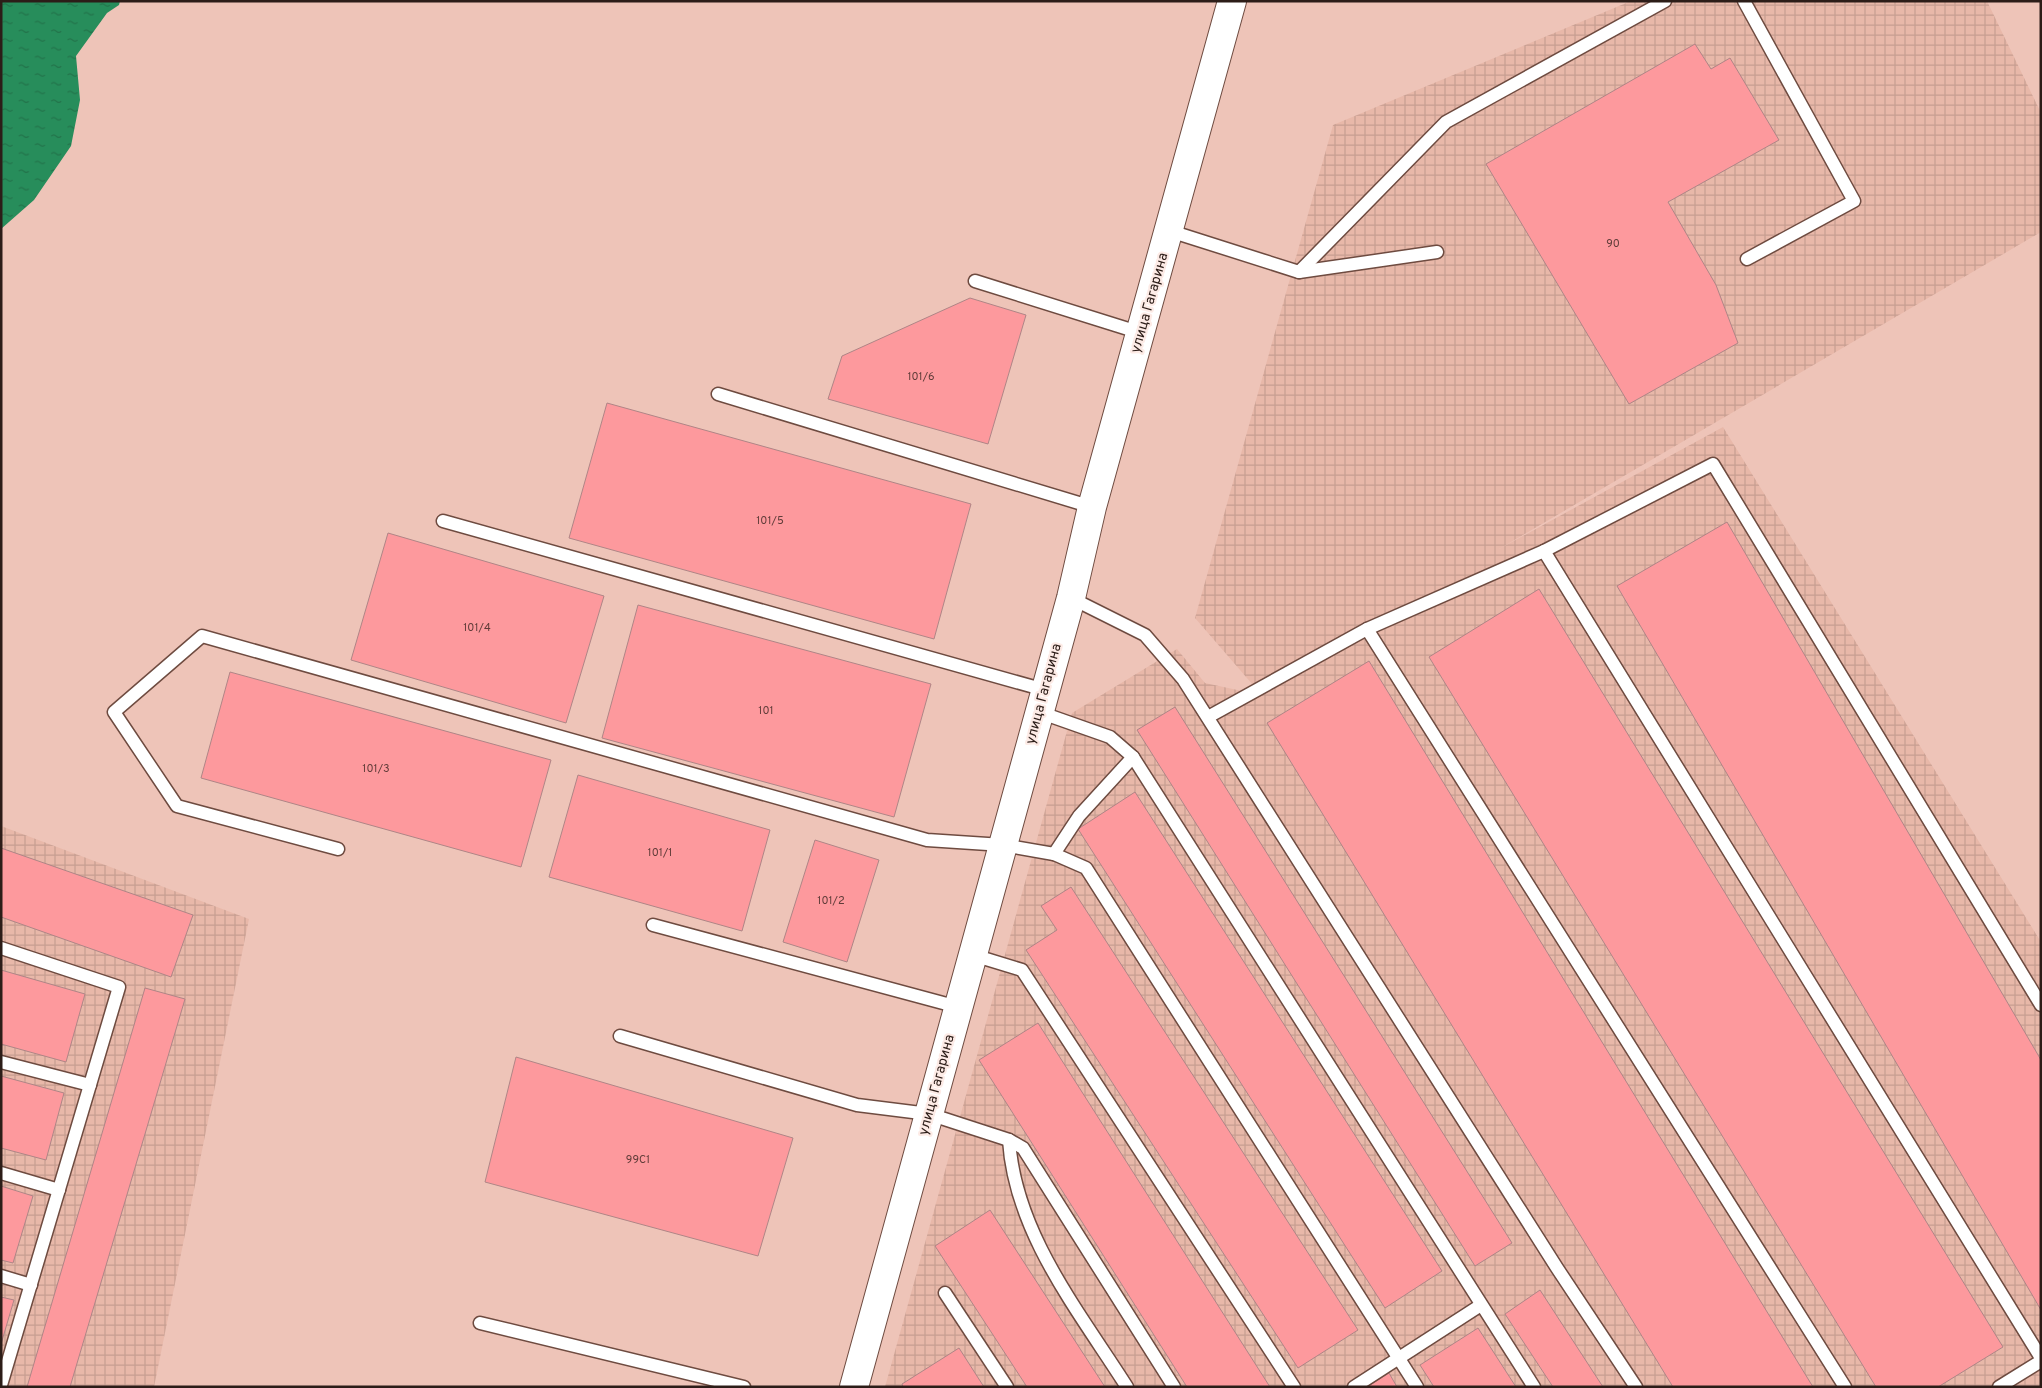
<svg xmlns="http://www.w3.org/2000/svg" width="2042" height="1388" viewBox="0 0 2042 1388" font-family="Overpass,sans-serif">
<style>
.industrial{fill:url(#industrial-grid)}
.water{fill:url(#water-ripples)}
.building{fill:#fd999d;stroke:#af8586}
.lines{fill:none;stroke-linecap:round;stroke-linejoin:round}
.service-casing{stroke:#6e4b40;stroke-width:15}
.tertiary-casing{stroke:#6e4b40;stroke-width:30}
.service{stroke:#fff;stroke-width:12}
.tertiary{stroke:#fff;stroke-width:28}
.labels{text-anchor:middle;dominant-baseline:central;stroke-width:4.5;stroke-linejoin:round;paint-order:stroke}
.number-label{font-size:11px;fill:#603c39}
.street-label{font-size:14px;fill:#2c1d18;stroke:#fdebe6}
</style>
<defs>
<pattern id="industrial-grid" width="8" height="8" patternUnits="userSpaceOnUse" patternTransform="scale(1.25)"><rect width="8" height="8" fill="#e8b8a9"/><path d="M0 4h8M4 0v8" fill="none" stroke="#c79e91"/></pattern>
<pattern id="water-ripples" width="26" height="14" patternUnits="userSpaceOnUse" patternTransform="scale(1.25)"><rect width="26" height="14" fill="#278d5b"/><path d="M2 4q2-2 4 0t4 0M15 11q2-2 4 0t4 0" fill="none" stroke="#22734a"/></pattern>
</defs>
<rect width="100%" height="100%" fill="#eec4b8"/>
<!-- industrial -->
<g class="industrial">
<polygon points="1631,1 1987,1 2041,113 2041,232 1499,549 1723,427 2041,942 2041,1387 885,1387 1072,713 1177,649 1205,683 1242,691 1253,685 1195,618 1333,125"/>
<polygon points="1,826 249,919 154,1387 1,1387"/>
</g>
<!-- water -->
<polygon class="water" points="1,1 120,1 119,5 107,13 76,56 80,100 71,146 34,200 1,229"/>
<!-- building -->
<g class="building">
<polygon points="1695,44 1711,69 1730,58 1779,140 1668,202 1716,285 1738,343 1629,404 1486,164"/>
<polygon points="970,298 1026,315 988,444 828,399 842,356"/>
<polygon points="607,403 971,504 934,639 569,538"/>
<polygon points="1727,522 2041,1060 2041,1310 1617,586"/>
<polygon points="388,533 604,596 566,723 351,660"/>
<polygon points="1539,589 2003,1347 1938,1387 1876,1387 1429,657"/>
<polygon points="638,605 931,684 894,817 602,738"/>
<polygon points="1369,661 1813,1387 1673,1387 1267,723"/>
<polygon points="230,672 551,760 521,867 201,778"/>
<polygon points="1175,707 1512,1243 1475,1266 1137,730"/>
<polygon points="578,775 770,830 742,931 549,877"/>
<polygon points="1135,792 1442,1271 1385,1308 1078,829"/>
<polygon points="815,840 879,860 847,962 783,942"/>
<polygon points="1,848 193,915 171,977 1,917"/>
<polygon points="1071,887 1358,1330 1298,1368 1026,950 1057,930 1041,906"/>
<polygon points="1,970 85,994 66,1062 1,1044"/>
<polygon points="145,988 185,999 70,1387 27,1387"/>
<polygon points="1038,1023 1270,1387 1187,1387 979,1060"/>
<polygon points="516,1057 793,1138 758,1256 485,1182"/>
<polygon points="1,1076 64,1093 46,1160 1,1148"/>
<polygon points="1,1186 33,1196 13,1263 1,1260"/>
<polygon points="990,1210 1105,1387 1027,1387 935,1246"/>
<polygon points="1540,1290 1603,1387 1553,1387 1505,1314"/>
<polygon points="1,1297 14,1300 1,1344"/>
<polygon points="1478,1328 1516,1387 1434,1387 1420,1365"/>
<polygon points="959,1348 984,1387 903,1387 902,1384"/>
<polygon points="1389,1373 1397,1387 1367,1387"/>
</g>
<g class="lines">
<defs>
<g id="service">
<polyline points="1744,1 1854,201 1747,259"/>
<polyline points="1170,231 1299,272 1437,252"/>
<polyline points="1299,272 1446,122 1665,1"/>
<polyline points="975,281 1141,333"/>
<polyline points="718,394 1092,507"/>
<polyline points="443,521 1045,690"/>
<polyline points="1544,551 1713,464 2041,1005"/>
<polyline points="1071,598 1145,635 1183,679 1557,1268 1636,1387"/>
<polyline points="1367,629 1845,1387"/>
<polyline points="1039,712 1110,737 1133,757 1534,1387"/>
<polyline points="1208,717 1367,629 1544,551 2041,1358"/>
<polyline points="338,849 177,806 114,712 202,636 927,840 1003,845 1054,854 1086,868 1417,1387"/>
<polyline points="1054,854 1079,816 1133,757"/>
<polyline points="653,925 958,1007"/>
<polyline points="1,948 119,987 1,1385"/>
<polyline points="973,955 1022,970 1294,1387"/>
<polyline points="620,1036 857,1105 929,1114 1009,1140 1023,1148 1174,1387"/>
<polyline points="1,1062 90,1085"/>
<path d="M1009 1140C1015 1233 1078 1310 1127 1387"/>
<polyline points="1,1173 59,1190"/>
<polyline points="1,1276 31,1285"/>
<polyline points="945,1293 1007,1387"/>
<polyline points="480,1323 744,1387"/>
<polyline points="1354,1387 1481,1305"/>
<polyline points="1999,1387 2041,1361"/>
</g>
<polyline id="tertiary" points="854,1387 1071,598 1092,507 1232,1"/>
</defs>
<!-- service casing -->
<use href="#service" class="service-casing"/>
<!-- tertiary casing -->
<use href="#tertiary" class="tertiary-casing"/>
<!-- service -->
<use href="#service" class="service"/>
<!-- tertiary -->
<use href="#tertiary" class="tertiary"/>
</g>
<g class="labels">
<!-- number labels -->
<g class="number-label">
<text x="1613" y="244">90</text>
<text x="921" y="377">101/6</text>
<text x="770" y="521">101/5</text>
<text x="477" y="628">101/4</text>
<text x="766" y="711">101</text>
<text x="376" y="769">101/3</text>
<text x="660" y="853">101/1</text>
<text x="831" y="901">101/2</text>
<text x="638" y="1160">99С1</text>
</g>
<!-- street labels -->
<g class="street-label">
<text transform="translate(1150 303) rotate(-74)">улица Гагарина</text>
<text transform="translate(1044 694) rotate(-75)">улица Гагарина</text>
<text transform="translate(937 1085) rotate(-75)">улица Гагарина</text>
</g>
</g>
<!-- border -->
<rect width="2042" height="1388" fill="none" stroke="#2c1d18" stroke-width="5"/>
</svg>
